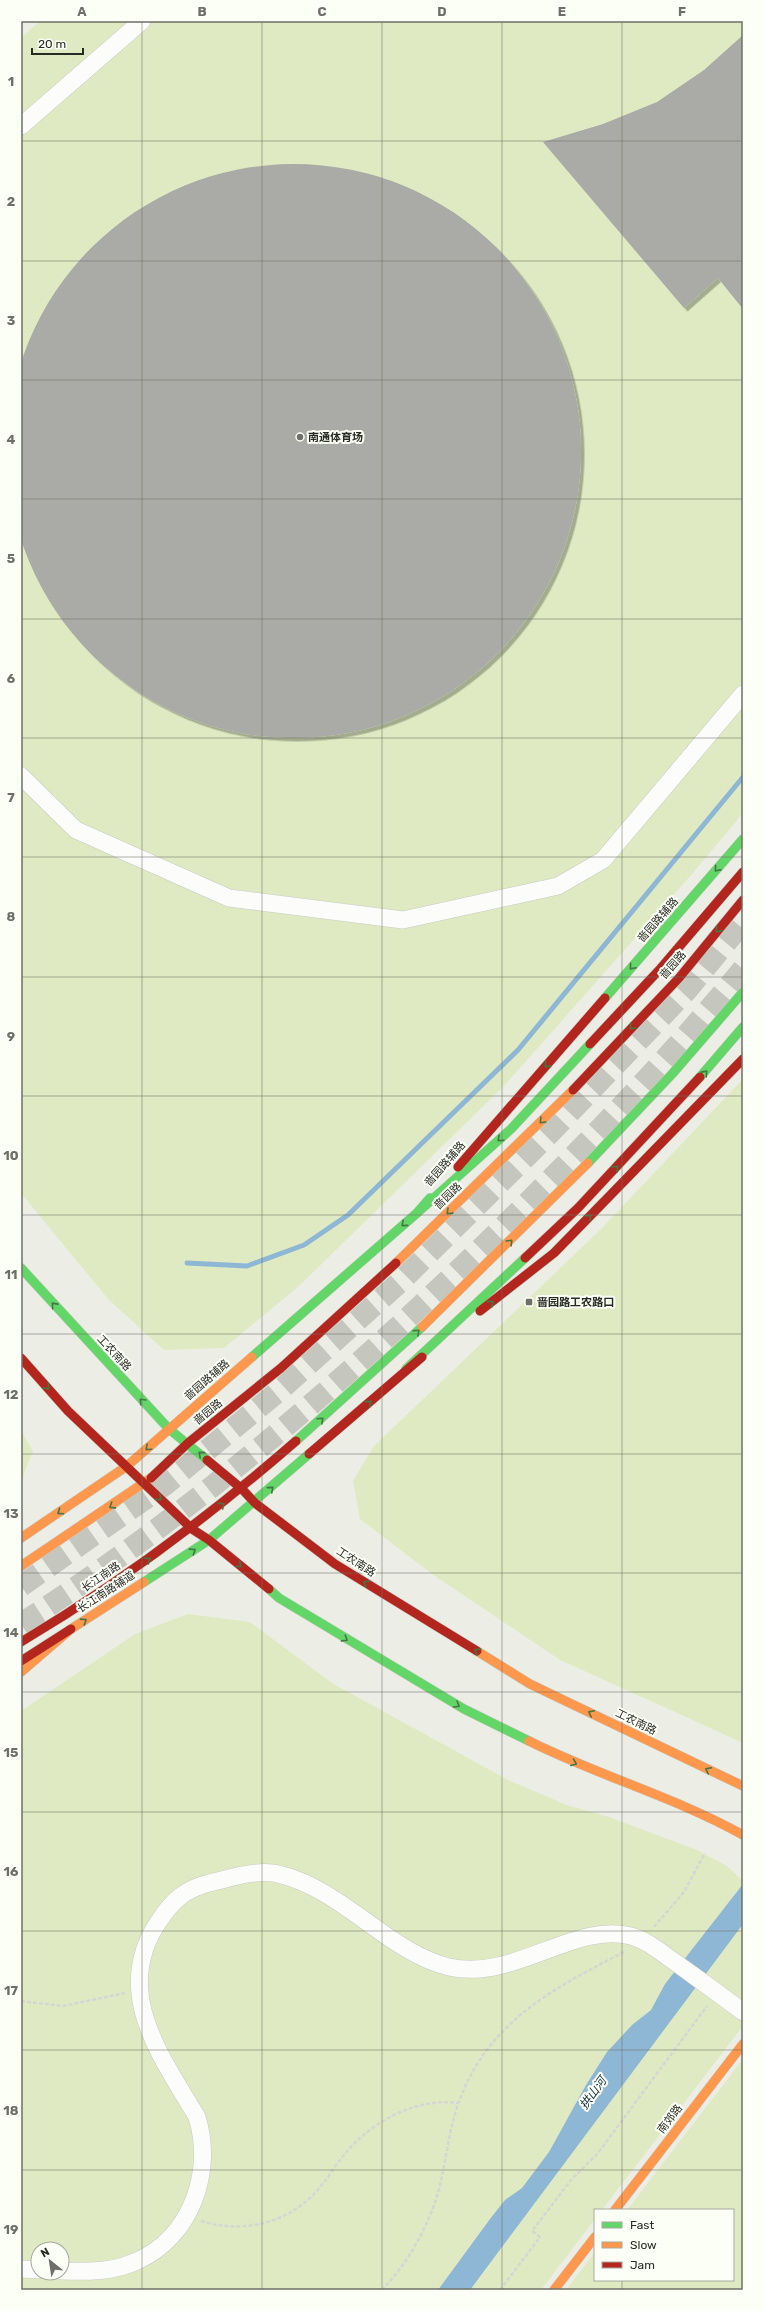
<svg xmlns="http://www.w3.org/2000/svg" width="764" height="2311" viewBox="0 0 764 2311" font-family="Rubik,'Noto Sans SC',sans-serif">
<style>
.green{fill:#dfeac2;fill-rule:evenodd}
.water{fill:#8eb7d5}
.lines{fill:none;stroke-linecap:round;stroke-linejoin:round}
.stream{stroke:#8eb7d5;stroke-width:5}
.building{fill:#aaaba6;filter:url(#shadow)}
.highway-tunnel{stroke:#c5c7bf;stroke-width:22;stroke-dasharray:22 11;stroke-linecap:butt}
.street-casing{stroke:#c8cac3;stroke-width:18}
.fast-casing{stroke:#c8cac3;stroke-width:10}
.slow-casing{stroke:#c8cac3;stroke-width:10}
.jam-casing{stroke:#c8cac3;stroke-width:10}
.path{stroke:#d5d6d3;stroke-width:2.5;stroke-dasharray:4 2;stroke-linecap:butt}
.street{stroke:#fcfcfb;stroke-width:17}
.fast{stroke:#63d668;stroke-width:9}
.slow{stroke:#ff974d;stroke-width:9}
.jam{stroke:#b3261e;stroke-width:9}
.oneway{stroke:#437743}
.grid{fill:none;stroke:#6d6f68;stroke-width:1;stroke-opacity:0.55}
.poi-dot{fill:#6d6f68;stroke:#fcfff5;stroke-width:1.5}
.labels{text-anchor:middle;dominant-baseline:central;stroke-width:4;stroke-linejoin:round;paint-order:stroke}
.poi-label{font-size:11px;font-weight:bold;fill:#282a24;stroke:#fcfff5;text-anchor:start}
.street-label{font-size:11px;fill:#282a24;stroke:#fcfff5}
.water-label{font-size:12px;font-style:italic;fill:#122c40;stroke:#fcfff5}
.neatline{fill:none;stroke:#6d6f68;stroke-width:1.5}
.grid-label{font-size:13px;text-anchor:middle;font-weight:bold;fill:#6d6f68}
</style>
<defs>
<filter id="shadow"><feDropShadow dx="3.5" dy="3.5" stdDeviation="0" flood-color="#0004"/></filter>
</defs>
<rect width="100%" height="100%" fill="#eceee6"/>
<!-- green -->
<g class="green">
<polygon points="40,21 743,21 743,813 692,874 504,1086 299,1286 224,1348 164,1350 108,1299 21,1193 21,38"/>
<polygon points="743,1079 743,1743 560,1660 432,1574 360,1519 353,1481 374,1446 600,1230"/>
<polygon points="21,1431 33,1451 21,1481"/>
<path d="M188 1614 250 1622 332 1683 508 1780 567 1805 609 1817 697 1850 727 1866 743 1881V2026L602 2210H595V2219L541 2290H21V1711L135 1634ZM38 2249H62V2273H38Z"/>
<polygon points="743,2059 743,2290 566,2290 595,2252 595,2280 733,2280 733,2210 627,2210"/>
</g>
<!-- water -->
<polygon class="water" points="743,1884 743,1924 470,2290 438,2290 490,2219 505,2200 522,2188 549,2152 586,2085 607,2052 632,2025 651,2010 665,1984"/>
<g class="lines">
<!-- stream -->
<polyline class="stream" points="187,1263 247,1266 304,1245 348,1215 518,1050 743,777"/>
</g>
<!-- building -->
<g class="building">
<polygon points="743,35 743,309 718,278 684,308 543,142 603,124 657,102 704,70"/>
<circle cx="294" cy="451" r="287"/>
</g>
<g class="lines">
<!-- highway-tunnel -->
<g class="highway-tunnel">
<polyline points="21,1586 166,1484 280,1390 402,1280 550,1133 687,990 743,922"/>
<path d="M21 1624C196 1511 354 1373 502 1228 586 1145 668 1060 743 969"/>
</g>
<defs>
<g id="street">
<polyline points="21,126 142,21"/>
<polyline points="21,776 76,830 229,898 403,920 558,886 603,860 743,694"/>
<polyline points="21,2269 38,2270"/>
<path d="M62 2271C87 2272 114 2272 137 2261 191 2237 214 2172 197 2117 161 2056 111 1991 159 1921 172 1901 185 1889 209 1883 231 1878 259 1868 282 1875 344 1891 390 1953 449 1967 513 1982 575 1921 631 1936 649 1941 664 1955 679 1965 701 1981 722 1996 743 2012"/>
</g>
<g id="fast">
<polyline points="605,998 743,839"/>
<polyline points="700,1077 743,1027"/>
<polyline points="588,1163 673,1073 743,992"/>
<polyline points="417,1213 511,1129 590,1044"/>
<polyline points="21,1268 169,1429 207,1460"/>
<polyline points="252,1357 417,1213 430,1198"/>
<polyline points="406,1369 525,1258"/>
<polyline points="296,1441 422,1327"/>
<polyline points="144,1582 209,1540 309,1454"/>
<polyline points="269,1589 279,1598 464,1709 529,1741"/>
</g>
<g id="slow">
<polyline points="396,1263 573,1090"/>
<polyline points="422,1327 588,1163"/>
<polyline points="21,1538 127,1466 252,1357"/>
<polyline points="21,1566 151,1478"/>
<polyline points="477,1651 530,1684 743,1786"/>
<polyline points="21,1672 71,1629 144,1582"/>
<path d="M529 1741C599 1776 675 1797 743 1835"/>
<polyline points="615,2210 743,2044"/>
<polyline points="554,2290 595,2237"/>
</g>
<g id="jam">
<polyline points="590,1044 661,968 743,872"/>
<polyline points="573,1090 679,978 743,900"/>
<polyline points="458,1167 605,998"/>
<polyline points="525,1258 578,1208 700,1077"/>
<polyline points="480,1311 554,1253 743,1059"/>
<polyline points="21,1358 68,1411 192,1529 209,1540 269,1589"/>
<polyline points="309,1454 422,1357"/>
<polyline points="207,1460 242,1489 255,1503 335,1564 477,1651"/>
<polyline points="151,1478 188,1443 281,1368 396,1263"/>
<path d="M21 1642C120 1583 210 1516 296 1441"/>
<polyline points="21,1661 71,1629"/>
</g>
</defs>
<!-- street casing -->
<use href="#street" class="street-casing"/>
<!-- fast casing -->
<use href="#fast" class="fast-casing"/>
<!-- slow casing -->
<use href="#slow" class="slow-casing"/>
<!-- jam casing -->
<use href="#jam" class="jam-casing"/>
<!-- path -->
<g class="path">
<polyline points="654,1927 684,1892 705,1853"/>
<polyline points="21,2001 63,2006 125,1993"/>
<path d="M201 2221C239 2233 282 2225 311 2197 327 2182 336 2162 351 2147 378 2118 419 2098 459 2103"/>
<path d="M382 2290C409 2262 431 2222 440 2185 447 2155 450 2122 462 2094 492 2019 558 1986 624 1952"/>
<polyline points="500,2290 540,2237 532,2231 571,2180 598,2153 707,2006"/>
</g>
<!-- street -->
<use href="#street" class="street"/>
<!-- fast -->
<use href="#fast" class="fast"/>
<!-- slow -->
<use href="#slow" class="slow"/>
<!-- jam -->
<use href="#jam" class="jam"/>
</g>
<!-- one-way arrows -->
<defs><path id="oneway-chevron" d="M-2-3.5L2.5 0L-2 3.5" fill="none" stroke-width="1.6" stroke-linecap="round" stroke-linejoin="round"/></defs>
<g class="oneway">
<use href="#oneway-chevron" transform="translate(717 869) rotate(131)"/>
<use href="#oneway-chevron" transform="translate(718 930) rotate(129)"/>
<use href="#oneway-chevron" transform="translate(632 967) rotate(131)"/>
<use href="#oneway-chevron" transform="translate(632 1027) rotate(134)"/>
<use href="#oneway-chevron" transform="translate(547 1065) rotate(131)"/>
<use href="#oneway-chevron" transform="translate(705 1073) rotate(-48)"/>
<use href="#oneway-chevron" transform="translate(542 1121) rotate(135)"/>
<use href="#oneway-chevron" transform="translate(500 1139) rotate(138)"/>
<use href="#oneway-chevron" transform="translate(616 1168) rotate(-47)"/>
<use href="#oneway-chevron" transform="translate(449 1212) rotate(136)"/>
<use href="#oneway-chevron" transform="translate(589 1217) rotate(-46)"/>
<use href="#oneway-chevron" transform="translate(404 1224) rotate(139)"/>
<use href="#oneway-chevron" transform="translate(510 1242) rotate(-45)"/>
<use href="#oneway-chevron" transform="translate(491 1303) rotate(-38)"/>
<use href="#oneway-chevron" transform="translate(54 1305) rotate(-132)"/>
<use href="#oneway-chevron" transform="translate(417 1332) rotate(-43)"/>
<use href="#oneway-chevron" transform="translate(47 1387) rotate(48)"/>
<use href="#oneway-chevron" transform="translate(142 1401) rotate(-134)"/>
<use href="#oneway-chevron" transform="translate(369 1403) rotate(-41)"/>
<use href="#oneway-chevron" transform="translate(321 1420) rotate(-43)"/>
<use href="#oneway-chevron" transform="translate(148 1448) rotate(138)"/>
<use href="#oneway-chevron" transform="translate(201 1454) rotate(-139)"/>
<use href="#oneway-chevron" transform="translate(271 1489) rotate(-41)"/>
<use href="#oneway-chevron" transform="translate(159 1498) rotate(43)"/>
<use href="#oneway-chevron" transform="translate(222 1505) rotate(-39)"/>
<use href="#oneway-chevron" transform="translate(112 1506) rotate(147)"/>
<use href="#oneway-chevron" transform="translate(60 1512) rotate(146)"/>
<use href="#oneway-chevron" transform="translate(193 1551) rotate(-33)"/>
<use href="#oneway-chevron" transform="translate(148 1560) rotate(-35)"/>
<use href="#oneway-chevron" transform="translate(239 1565) rotate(39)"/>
<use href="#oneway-chevron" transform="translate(366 1583) rotate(-148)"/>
<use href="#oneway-chevron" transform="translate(84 1621) rotate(-33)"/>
<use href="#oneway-chevron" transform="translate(345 1639) rotate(32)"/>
<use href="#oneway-chevron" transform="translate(477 1651) rotate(-148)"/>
<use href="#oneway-chevron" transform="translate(457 1705) rotate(30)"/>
<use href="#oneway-chevron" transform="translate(591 1713) rotate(-154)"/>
<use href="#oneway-chevron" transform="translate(574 1763) rotate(22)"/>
<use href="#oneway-chevron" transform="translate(708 1770) rotate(-154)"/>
</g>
<!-- grid -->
<path class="grid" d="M142 21V2290M262 21V2290M382 21V2290M502 21V2290M622 21V2210M21 141H743M21 261H743M21 380H743M21 499H743M21 619H743M21 738H743M21 857H743M21 977H743M21 1096H743M21 1215H743M21 1334H743M21 1454H743M21 1573H743M21 1692H743M21 1812H743M21 1931H743M21 2050H743M21 2170H743M622 2280V2290"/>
<!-- markers -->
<g class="poi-dot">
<circle cx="300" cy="437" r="4"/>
<rect x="525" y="1298" width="8" height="8" rx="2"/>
</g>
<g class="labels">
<!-- poi labels -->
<g class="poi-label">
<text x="308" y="437">南通体育场</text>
<text x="537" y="1302">啬园路工农路口</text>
</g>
<!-- street labels -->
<g class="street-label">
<text transform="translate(658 920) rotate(-49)">啬园路辅路</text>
<text transform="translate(673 965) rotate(-49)">啬园路</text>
<text transform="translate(445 1164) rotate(-49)">啬园路辅路</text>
<text transform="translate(448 1196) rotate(-44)">啬园路</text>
<text transform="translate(114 1353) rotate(47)">工农南路</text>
<text transform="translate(207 1380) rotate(-41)">啬园路辅路</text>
<text transform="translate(208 1412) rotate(-39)">啬园路</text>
<text transform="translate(356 1562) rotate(33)">工农南路</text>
<text transform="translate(101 1577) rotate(-34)">长江南路</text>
<text transform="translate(106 1592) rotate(-33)">长江南路辅道</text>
<text transform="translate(636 1722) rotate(26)">工农南路</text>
<text transform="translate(670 2119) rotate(-53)">南郊路</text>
</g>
<!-- water labels -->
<g class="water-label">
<text transform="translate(593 2093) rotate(-54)">拱山河</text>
</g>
</g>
<!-- border -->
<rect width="764" height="2311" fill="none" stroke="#fcfff5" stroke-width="44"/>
<!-- legend -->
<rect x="594" y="2209" width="140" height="72" fill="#fcfff5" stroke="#a7aaa1"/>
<rect x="602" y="2222" width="20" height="6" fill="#63d668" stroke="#a7aaa1"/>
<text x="630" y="2229" font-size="12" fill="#282a24">Fast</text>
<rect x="602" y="2242" width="20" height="6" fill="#ff974d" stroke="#a7aaa1"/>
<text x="630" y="2249" font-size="12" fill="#282a24">Slow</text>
<rect x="602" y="2262" width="20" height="6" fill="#b3261e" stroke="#a7aaa1"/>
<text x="630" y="2269" font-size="12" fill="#282a24">Jam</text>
<!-- north arrow -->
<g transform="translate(50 2261) rotate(330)"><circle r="19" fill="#fcfff5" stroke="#a7aaa1"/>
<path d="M0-3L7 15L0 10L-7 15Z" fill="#6d6f68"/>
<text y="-6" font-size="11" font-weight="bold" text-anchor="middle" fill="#282a24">N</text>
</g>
<!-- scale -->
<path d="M32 48v6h51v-6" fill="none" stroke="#282a24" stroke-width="2"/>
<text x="38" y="48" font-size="12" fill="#282a24" stroke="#fcfff5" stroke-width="3" paint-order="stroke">20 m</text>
<rect x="22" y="22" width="720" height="2267" class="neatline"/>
<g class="grid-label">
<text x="82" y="16">A</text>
<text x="202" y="16">B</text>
<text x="322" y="16">C</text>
<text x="442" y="16">D</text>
<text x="562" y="16">E</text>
<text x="682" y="16">F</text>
<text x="11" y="86">1</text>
<text x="11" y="206">2</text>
<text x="11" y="325">3</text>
<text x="11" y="444">4</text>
<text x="11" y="563">5</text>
<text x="11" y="683">6</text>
<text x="11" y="802">7</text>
<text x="11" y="921">8</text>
<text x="11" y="1041">9</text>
<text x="11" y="1160">10</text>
<text x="11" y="1279">11</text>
<text x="11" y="1399">12</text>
<text x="11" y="1518">13</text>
<text x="11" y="1637">14</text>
<text x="11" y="1757">15</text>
<text x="11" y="1876">16</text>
<text x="11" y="1995">17</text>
<text x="11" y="2115">18</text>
<text x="11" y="2234">19</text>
</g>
</svg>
